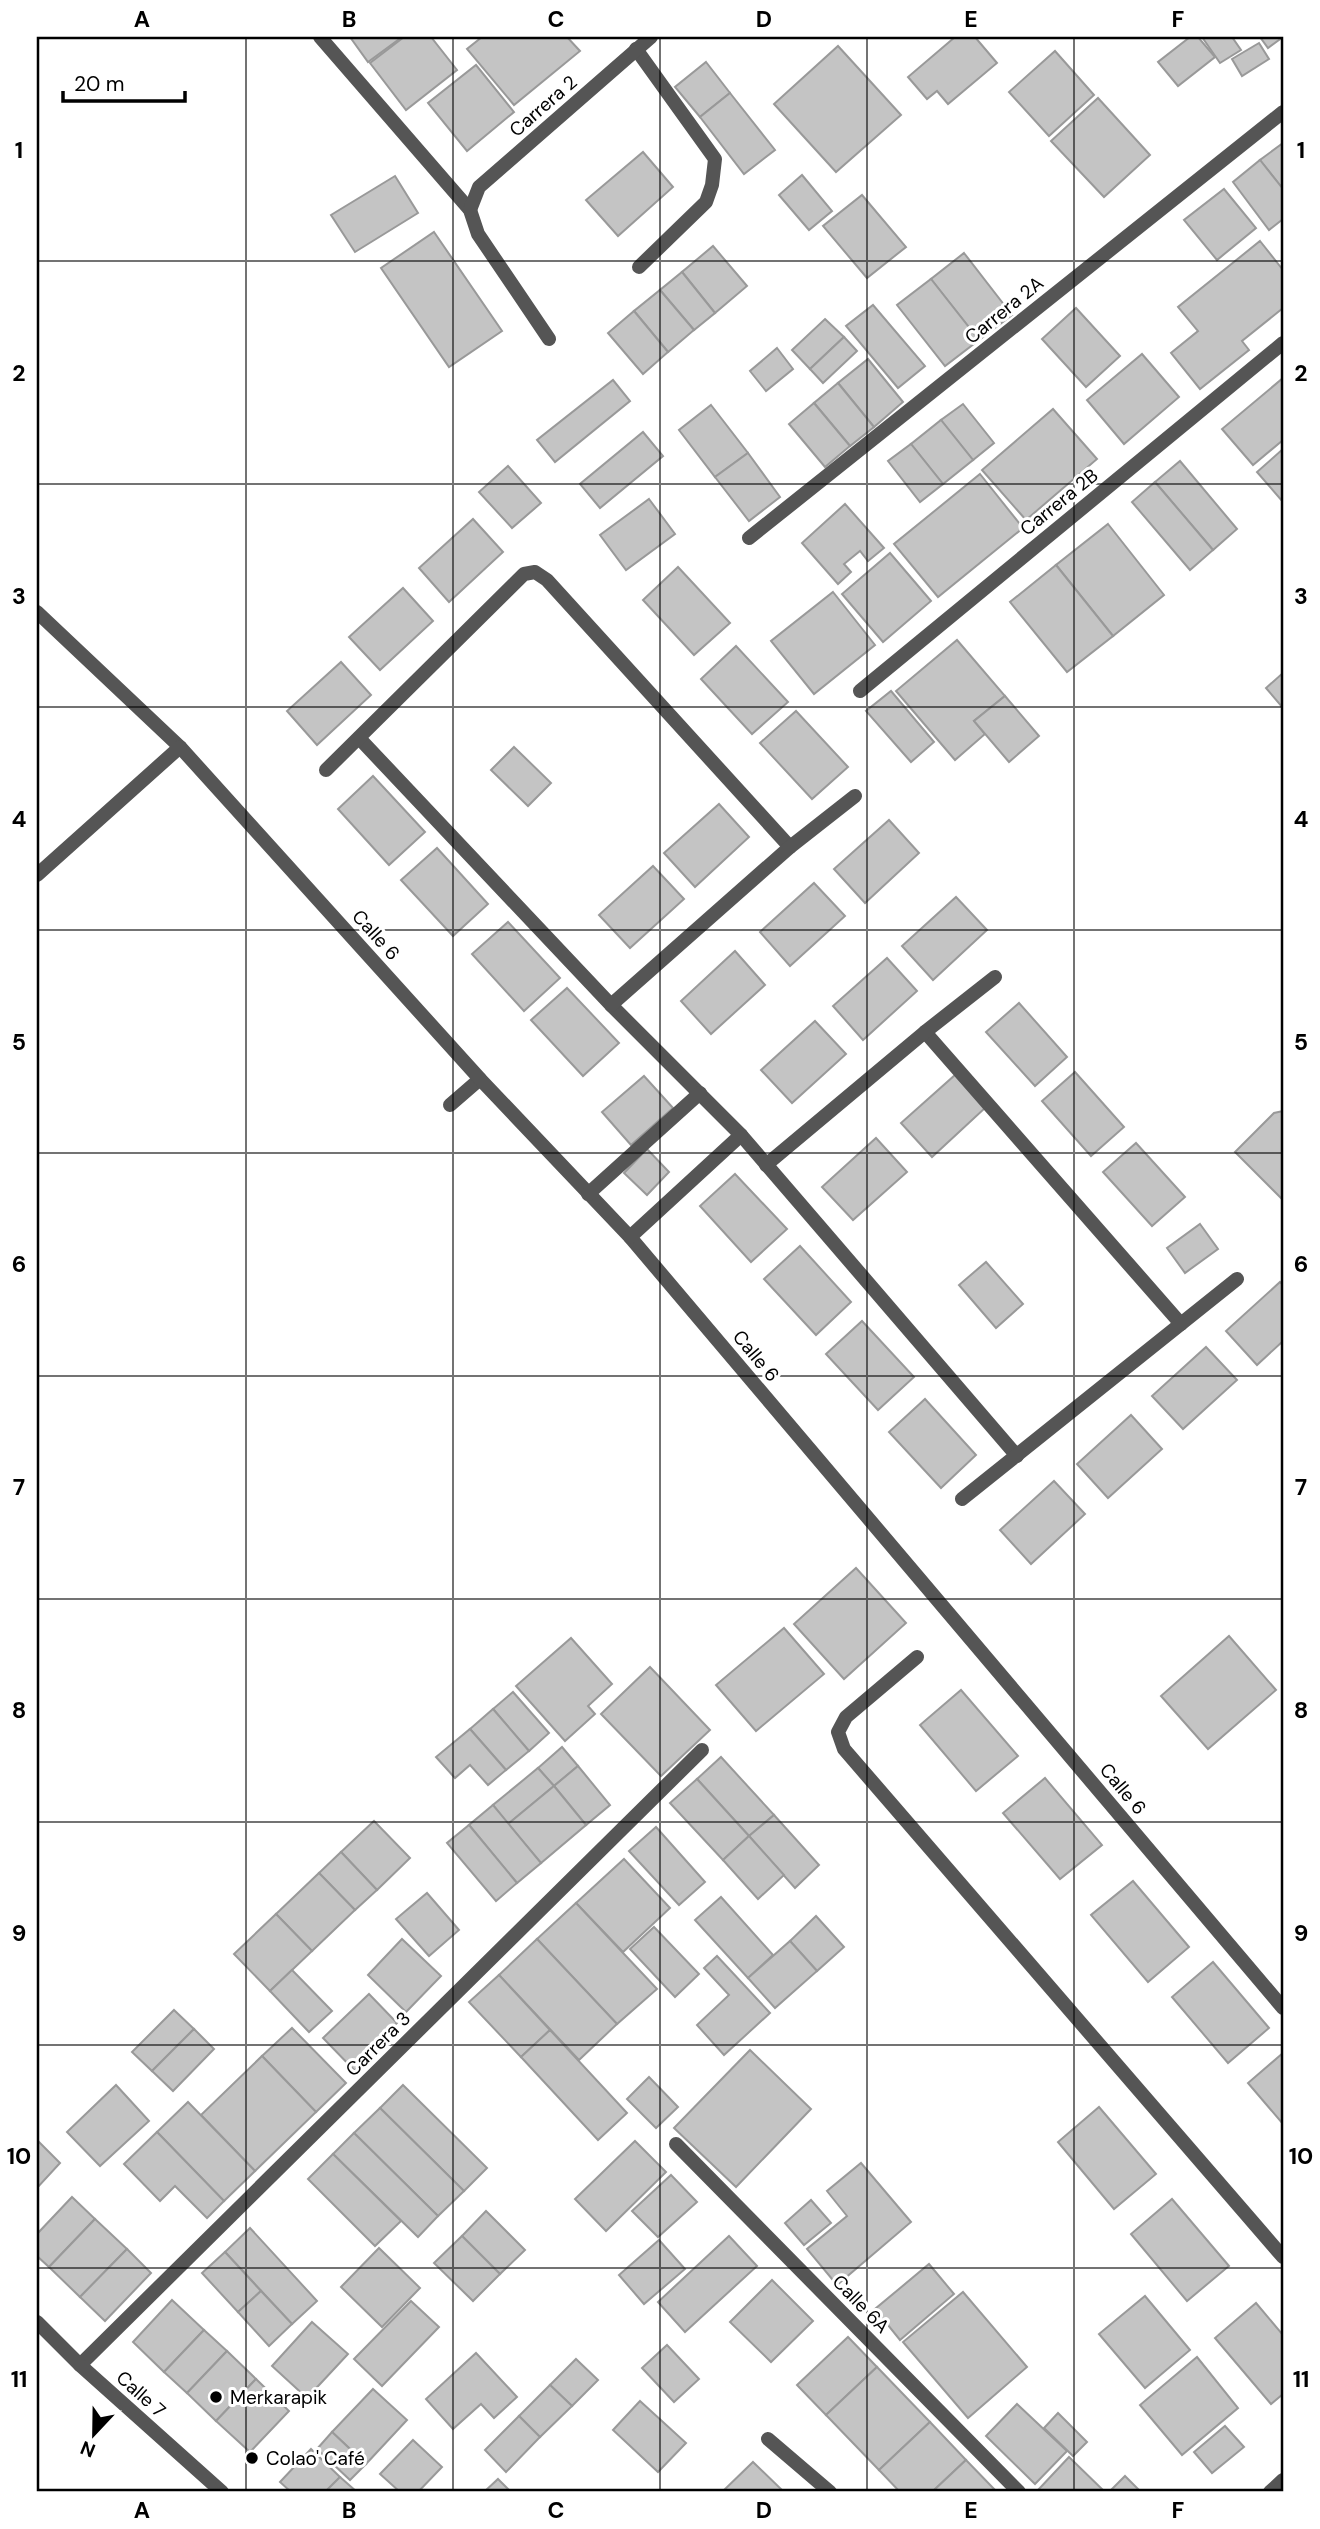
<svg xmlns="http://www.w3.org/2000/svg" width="1320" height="2529" viewBox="0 0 1320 2529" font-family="'DM Sans',sans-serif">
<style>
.building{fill:#c4c4c4;stroke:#999;stroke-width:2}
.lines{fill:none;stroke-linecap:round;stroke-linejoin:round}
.service{stroke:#555;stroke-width:14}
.minor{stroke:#555;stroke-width:14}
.tertiary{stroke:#555;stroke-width:14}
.grid{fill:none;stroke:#000;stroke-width:2;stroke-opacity:0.55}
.poi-dot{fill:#000;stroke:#fff;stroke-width:2.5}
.labels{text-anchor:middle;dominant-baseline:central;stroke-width:6;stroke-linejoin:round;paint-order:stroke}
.street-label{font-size:19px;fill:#000;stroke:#fff}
.poi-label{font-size:19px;fill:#000;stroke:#fff;text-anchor:start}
.neatline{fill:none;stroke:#000;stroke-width:2.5}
.grid-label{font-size:23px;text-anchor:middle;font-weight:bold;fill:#000}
</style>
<rect width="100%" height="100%" fill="#fff"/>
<!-- building -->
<g class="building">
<polygon points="350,37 402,37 368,62"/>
<polygon points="404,37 431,37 457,70 406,110 370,63"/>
<polygon points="482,37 567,37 580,51 514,105 467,49"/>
<polygon points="955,37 975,37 997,63 948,104 937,91 927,99 908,77"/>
<polygon points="1190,37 1198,37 1215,57 1178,86 1158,62"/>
<polygon points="1202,37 1232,37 1241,50 1220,63"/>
<polygon points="1260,37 1283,37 1268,48"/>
<polygon points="1259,43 1269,59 1242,76 1232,59"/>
<polygon points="838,46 901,115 836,172 774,104"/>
<polygon points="1055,51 1094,95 1049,136 1009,92"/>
<polygon points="706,62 730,93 700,117 675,87"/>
<polygon points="476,65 514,112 467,151 428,103"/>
<polygon points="730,93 775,150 744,174 700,117"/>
<polygon points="1098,98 1150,155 1104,197 1051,141"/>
<polygon points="1283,143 1283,189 1260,160"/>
<polygon points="643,152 673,187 618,236 586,200"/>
<polygon points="1260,160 1283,189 1283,219 1269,230 1233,182"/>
<polygon points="802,175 832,211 809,230 779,195"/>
<polygon points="395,176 418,213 355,252 331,215"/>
<polygon points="1224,189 1256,228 1217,260 1184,220"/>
<polygon points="862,195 906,247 867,278 823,226"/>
<polygon points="434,232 502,331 449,367 381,268"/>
<polygon points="1260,241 1283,270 1283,308 1242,341 1249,350 1200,389 1171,353 1198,331 1178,307"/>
<polygon points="713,246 747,286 715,313 682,272"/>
<polygon points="964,253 1012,315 979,340 931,279"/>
<polygon points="682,272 715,313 694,330 660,290"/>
<polygon points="931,279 979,340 945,366 897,305"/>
<polygon points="660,290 694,330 668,352 634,311"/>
<polygon points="873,305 925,366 898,388 846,326"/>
<polygon points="1076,308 1120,356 1086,387 1042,339"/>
<polygon points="634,311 668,352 643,374 608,333"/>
<polygon points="825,319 844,337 810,369 792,350"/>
<polygon points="844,337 857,351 823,383 810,369"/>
<polygon points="777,348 793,369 766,391 750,371"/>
<polygon points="1142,354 1179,397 1124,444 1087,400"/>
<polygon points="868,359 903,402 874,427 838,383"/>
<polygon points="1283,378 1283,440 1253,465 1222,429"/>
<polygon points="613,380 630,401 555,462 537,440"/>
<polygon points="838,383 874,427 850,446 814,403"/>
<polygon points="814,403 850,446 825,467 789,424"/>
<polygon points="963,404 994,443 973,460 941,420"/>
<polygon points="711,405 748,453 715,477 679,430"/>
<polygon points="1053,409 1097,459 1026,520 982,470"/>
<polygon points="941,420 973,460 943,484 911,444"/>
<polygon points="643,432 663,456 600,508 580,484"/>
<polygon points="911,444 943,484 920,502 888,461"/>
<polygon points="1283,449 1283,502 1257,472"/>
<polygon points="748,453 780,497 749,521 715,477"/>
<polygon points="1180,461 1237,529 1213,550 1155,482"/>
<polygon points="508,466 541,503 512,528 479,492"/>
<polygon points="980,474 1023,528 938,597 894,544"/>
<polygon points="1155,482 1213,550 1190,570 1132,502"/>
<polygon points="649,499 675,534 626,570 600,535"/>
<polygon points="845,504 884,548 868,561 860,551 844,564 851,572 838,584 802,543"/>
<polygon points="473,519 503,552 449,602 419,568"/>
<polygon points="1108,524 1164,595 1113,636 1056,565"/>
<polygon points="890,553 931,601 883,642 842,594"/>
<polygon points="1056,565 1113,636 1067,672 1010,602"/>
<polygon points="678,567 730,623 694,655 643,600"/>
<polygon points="403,588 433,621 380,670 349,637"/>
<polygon points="833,592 875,645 814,694 771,641"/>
<polygon points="957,640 1005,696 974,721 985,734 955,760 896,691"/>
<polygon points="736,646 788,702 752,734 701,679"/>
<polygon points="341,662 371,695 317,745 287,711"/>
<polygon points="1283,673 1283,708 1266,688"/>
<polygon points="891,691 934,742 911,762 866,711"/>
<polygon points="1005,696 1039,736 1009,762 974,721"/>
<polygon points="796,711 848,767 812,799 760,743"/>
<polygon points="514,747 551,783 528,806 491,770"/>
<polygon points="373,776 425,832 389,865 338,809"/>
<polygon points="719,804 749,837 695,887 664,853"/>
<polygon points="889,820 919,853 865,903 834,869"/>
<polygon points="437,848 488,904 453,936 401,880"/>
<polygon points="653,866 684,899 630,948 599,915"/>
<polygon points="814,883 845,916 790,966 760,932"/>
<polygon points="956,897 987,930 933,980 902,946"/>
<polygon points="508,922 560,978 524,1011 472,954"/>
<polygon points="735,951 765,985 711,1034 681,1001"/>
<polygon points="887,958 917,991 863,1040 833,1006"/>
<polygon points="567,988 619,1043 583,1076 531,1020"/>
<polygon points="1019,1003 1067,1057 1035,1086 986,1032"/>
<polygon points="815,1021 846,1054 792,1103 761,1070"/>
<polygon points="1075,1072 1124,1127 1091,1156 1042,1101"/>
<polygon points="955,1075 985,1108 932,1157 901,1123"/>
<polygon points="644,1076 673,1108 631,1145 602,1112"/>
<polygon points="1283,1111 1283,1200 1235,1152 1274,1113"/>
<polygon points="876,1138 907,1172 853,1220 822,1187"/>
<polygon points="1136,1143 1185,1197 1152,1226 1103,1172"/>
<polygon points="647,1149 669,1172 647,1195 624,1173"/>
<polygon points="735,1174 787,1229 751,1262 700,1206"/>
<polygon points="1200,1224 1218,1249 1185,1273 1167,1248"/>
<polygon points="800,1246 851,1302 816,1335 764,1279"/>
<polygon points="986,1262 1023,1304 996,1328 959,1285"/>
<polygon points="1280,1282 1283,1285 1283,1341 1257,1365 1226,1331"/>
<polygon points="862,1321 914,1377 878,1410 826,1354"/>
<polygon points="1206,1347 1237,1380 1183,1429 1152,1396"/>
<polygon points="925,1399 976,1455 941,1488 889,1432"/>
<polygon points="1131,1415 1162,1449 1108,1498 1077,1464"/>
<polygon points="1054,1481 1085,1514 1031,1564 1000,1530"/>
<polygon points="856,1568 906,1623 844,1679 794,1624"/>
<polygon points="784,1628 824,1674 756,1731 716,1685"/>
<polygon points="1229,1636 1276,1690 1208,1749 1161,1696"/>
<polygon points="571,1638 612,1684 588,1706 595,1714 565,1741 516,1686"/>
<polygon points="650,1667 710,1730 661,1776 601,1714"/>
<polygon points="961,1690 1018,1756 976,1791 920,1725"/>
<polygon points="513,1692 549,1733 529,1751 493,1709"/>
<polygon points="493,1709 529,1751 506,1770 470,1729"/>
<polygon points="470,1729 506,1770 488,1785 470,1765 455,1778 436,1757"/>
<polygon points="562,1747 578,1766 554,1786 538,1768"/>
<polygon points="721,1757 774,1815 749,1836 697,1779"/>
<polygon points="578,1766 610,1805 586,1825 554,1786"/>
<polygon points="538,1768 554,1786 508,1824 493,1805"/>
<polygon points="1045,1778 1102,1845 1060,1879 1003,1813"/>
<polygon points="697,1779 749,1836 723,1860 670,1803"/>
<polygon points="554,1786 586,1825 541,1863 508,1824"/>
<polygon points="493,1805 541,1863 517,1883 469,1825"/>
<polygon points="774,1815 819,1865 795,1888 749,1836"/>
<polygon points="374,1821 410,1858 377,1890 341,1852"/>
<polygon points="469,1825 517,1883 496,1901 447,1843"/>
<polygon points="656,1827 705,1882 679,1905 629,1851"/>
<polygon points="749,1836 784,1875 758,1899 723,1860"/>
<polygon points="341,1852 377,1890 355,1910 319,1873"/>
<polygon points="624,1859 670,1908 623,1952 576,1903"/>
<polygon points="319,1873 355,1910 312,1951 276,1914"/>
<polygon points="1133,1881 1189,1947 1148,1982 1091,1915"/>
<polygon points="427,1893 459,1930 429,1956 396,1919"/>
<polygon points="721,1897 773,1955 748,1978 695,1920"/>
<polygon points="576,1903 657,1989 617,2024 537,1939"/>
<polygon points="276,1914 312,1951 270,1991 234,1954"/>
<polygon points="816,1916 844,1947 817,1971 790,1941"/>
<polygon points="654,1927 699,1974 675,1997 630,1949"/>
<polygon points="402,1939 441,1976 406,2012 368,1975"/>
<polygon points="537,1939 617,2024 579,2060 499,1975"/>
<polygon points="790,1941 817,1971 775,2008 748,1978"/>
<polygon points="717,1956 770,2013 724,2055 697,2025 729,1995 704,1968"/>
<polygon points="1213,1962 1269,2028 1228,2063 1172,1997"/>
<polygon points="292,1970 332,2011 309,2032 270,1991"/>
<polygon points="499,1975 550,2030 521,2057 469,2002"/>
<polygon points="369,1994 397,2023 371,2047 377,2053 357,2073 323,2038"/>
<polygon points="174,2010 194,2029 152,2071 132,2052"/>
<polygon points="292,2028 346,2083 316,2112 262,2056"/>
<polygon points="194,2029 214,2049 173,2091 152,2071"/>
<polygon points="550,2030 627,2113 598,2140 521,2057"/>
<polygon points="750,2050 811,2109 736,2187 674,2128"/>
<polygon points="1283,2053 1283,2124 1248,2083"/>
<polygon points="262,2056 316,2112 255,2171 201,2115"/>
<polygon points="649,2077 678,2107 656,2128 627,2099"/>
<polygon points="116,2085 149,2121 100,2166 67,2132"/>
<polygon points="403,2085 487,2168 464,2191 380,2108"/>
<polygon points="188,2102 255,2171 224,2201 157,2132"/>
<polygon points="1099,2107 1156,2174 1114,2209 1058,2142"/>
<polygon points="380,2108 464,2191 438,2216 354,2133"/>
<polygon points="157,2132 224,2201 207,2218 175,2186 160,2201 124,2164"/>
<polygon points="354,2133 438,2216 418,2237 333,2154"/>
<polygon points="37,2140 60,2163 37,2188"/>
<polygon points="635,2141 666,2172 606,2231 575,2199"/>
<polygon points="333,2154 401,2221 375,2246 308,2179"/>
<polygon points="861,2163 911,2222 837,2285 807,2249 847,2216 827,2191"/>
<polygon points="671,2175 697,2202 658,2237 632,2211"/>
<polygon points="72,2197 95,2219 49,2267 37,2256 37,2234"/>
<polygon points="1172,2199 1229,2266 1187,2301 1131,2234"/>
<polygon points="811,2200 831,2223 804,2245 785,2223"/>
<polygon points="486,2211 525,2250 500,2274 462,2236"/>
<polygon points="95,2219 127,2249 80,2297 49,2267"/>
<polygon points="250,2228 317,2301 292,2324 225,2252"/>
<polygon points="462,2236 500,2274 473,2301 434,2263"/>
<polygon points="729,2236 757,2266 685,2332 658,2302"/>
<polygon points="659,2240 685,2269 644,2304 619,2275"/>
<polygon points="379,2248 420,2288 382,2327 341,2287"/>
<polygon points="127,2249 151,2273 105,2321 80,2297"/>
<polygon points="225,2252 261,2291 238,2312 202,2273"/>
<polygon points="929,2264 954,2294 900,2340 875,2309"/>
<polygon points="772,2280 813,2321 771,2362 730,2322"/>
<polygon points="261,2291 292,2324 269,2346 238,2312"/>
<polygon points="963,2292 1027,2367 968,2418 903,2342"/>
<polygon points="1145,2296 1190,2350 1145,2388 1099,2334"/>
<polygon points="172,2300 204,2330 164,2372 133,2342"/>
<polygon points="411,2301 439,2327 382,2386 354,2359"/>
<polygon points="1256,2303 1283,2335 1283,2394 1271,2404 1215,2338"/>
<polygon points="312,2322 348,2354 307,2398 272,2366"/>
<polygon points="204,2330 227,2351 187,2393 164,2372"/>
<polygon points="848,2337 877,2367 826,2415 797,2385"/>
<polygon points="667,2345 699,2379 674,2402 642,2368"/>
<polygon points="227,2351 256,2379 216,2421 187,2393"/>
<polygon points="476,2353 517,2397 494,2418 481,2404 453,2429 426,2399"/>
<polygon points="1197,2357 1238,2408 1182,2455 1140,2405"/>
<polygon points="576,2359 598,2380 572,2406 550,2385"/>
<polygon points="877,2367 930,2422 879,2470 826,2415"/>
<polygon points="256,2379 289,2411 250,2452 216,2421"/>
<polygon points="550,2385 572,2406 540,2437 519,2416"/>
<polygon points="373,2389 407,2420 366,2464 332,2432"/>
<polygon points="640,2401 686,2443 658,2472 613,2430"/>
<polygon points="1017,2404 1067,2451 1035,2484 986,2436"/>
<polygon points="1058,2413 1087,2442 1073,2456 1044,2428"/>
<polygon points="519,2416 540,2437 506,2472 485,2450"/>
<polygon points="930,2422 966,2460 932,2492 900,2492 879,2470"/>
<polygon points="1225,2426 1244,2447 1212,2473 1194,2452"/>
<polygon points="332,2432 366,2464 350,2480 317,2449"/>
<polygon points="413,2440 442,2467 418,2492 400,2492 380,2474"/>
<polygon points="311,2449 340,2477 325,2492 291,2492 280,2482"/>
<polygon points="1069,2457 1105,2492 1040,2492 1038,2490"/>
<polygon points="966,2460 997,2492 932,2492"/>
<polygon points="753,2462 784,2492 722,2492"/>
<polygon points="1125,2476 1141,2492 1109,2492"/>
<polygon points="340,2477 357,2492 325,2492"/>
<polygon points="498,2479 511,2492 484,2492"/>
</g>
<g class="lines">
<!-- service -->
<g class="service">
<polyline points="450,1105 480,1079"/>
<polyline points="917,1657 846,1717 838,1732 844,1749 1283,2257"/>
<polyline points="768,2439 830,2492"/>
</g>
<!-- minor -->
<g class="minor">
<polyline points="320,37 470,210 478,234 549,339"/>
<polyline points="636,49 715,159 712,185 706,202 639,267"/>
<polyline points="470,210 479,187 651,37"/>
<polyline points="749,538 1283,112"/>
<polyline points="37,612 180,747 480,1079 630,1237 1283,2008"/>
<polyline points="860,691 1283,343"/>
<polyline points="359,738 611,1005 741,1135 1017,1456"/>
<polyline points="326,770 524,574 535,572 547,580 790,847"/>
<polyline points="37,875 180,747"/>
<polyline points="611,1005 790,847 855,796"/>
<polyline points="925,1032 1181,1324"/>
<polyline points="766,1165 925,1032 995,977"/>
<polyline points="588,1194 700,1093"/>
<polyline points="630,1237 741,1135"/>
<polyline points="962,1499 1237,1279"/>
<polyline points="676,2144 1019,2492"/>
<polyline points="80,2365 702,1750"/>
</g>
<!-- tertiary -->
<g class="tertiary">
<polyline points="37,2322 80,2365 222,2492"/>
<polyline points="1270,2492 1283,2480"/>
</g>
</g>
<!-- grid -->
<path class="grid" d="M246 37V2492M453 37V2492M660 37V2492M867 37V2492M1074 37V2492M37 261H1283M37 484H1283M37 707H1283M37 930H1283M37 1153H1283M37 1376H1283M37 1599H1283M37 1822H1283M37 2045H1283M37 2268H1283"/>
<!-- markers -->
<g class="poi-dot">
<circle cx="216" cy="2397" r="7"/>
<circle cx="252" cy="2458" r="7"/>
</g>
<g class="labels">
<!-- street labels -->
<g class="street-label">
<text transform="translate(543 106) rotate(-41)">Carrera 2</text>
<text transform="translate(1004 310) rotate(-39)">Carrera 2A</text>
<text transform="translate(1059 502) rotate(-39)">Carrera 2B</text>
<text transform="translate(376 935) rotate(48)">Calle 6</text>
<text transform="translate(756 1356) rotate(50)">Calle 6</text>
<text transform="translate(1123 1789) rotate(50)">Calle 6</text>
<text transform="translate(378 2044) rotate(-45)">Carrera 3</text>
<text transform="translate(861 2304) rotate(46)">Calle 6A</text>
<text transform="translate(141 2394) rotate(42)">Calle 7</text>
</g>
<!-- poi labels -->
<g class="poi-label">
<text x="230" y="2397">Merkarapik</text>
<text x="266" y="2458">Colao' Café</text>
</g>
</g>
<!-- border -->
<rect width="1320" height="2529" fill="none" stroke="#ffffff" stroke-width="77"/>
<!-- north arrow -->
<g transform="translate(94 2434) rotate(202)" stroke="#ffffff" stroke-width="5" paint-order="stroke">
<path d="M0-5L12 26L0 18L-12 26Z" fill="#000000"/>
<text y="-10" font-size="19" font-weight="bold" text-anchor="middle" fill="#000000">N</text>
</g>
<!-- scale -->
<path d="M63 91v10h122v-10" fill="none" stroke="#000000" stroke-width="3.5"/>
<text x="74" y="91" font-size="21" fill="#000000" stroke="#ffffff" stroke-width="5" paint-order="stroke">20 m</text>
<rect x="38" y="38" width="1244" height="2452" class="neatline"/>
<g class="grid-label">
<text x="142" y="27">A</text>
<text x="349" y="27">B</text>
<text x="556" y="27">C</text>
<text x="764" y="27">D</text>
<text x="971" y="27">E</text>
<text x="1178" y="27">F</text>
<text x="19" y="158">1</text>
<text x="1301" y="158">1</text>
<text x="19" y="381">2</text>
<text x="1301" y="381">2</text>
<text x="19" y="604">3</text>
<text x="1301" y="604">3</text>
<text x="19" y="827">4</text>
<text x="1301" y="827">4</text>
<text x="19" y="1050">5</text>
<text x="1301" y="1050">5</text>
<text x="19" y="1272">6</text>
<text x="1301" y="1272">6</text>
<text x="19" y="1495">7</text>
<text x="1301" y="1495">7</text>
<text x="19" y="1718">8</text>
<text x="1301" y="1718">8</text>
<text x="19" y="1941">9</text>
<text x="1301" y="1941">9</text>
<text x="19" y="2164">10</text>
<text x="1301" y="2164">10</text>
<text x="19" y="2387">11</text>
<text x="1301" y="2387">11</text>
<text x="142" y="2518">A</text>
<text x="349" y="2518">B</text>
<text x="556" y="2518">C</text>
<text x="764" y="2518">D</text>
<text x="971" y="2518">E</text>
<text x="1178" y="2518">F</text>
</g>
</svg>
